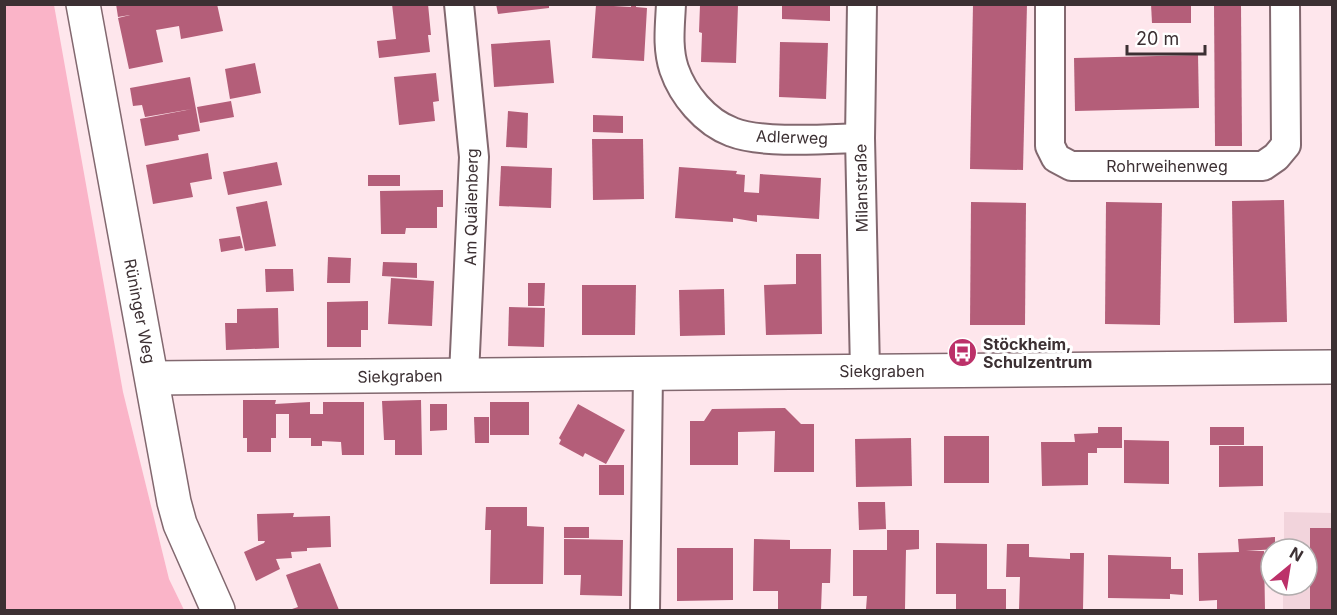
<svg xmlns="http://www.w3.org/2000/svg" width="1337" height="615" viewBox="0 0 1337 615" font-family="Inter,sans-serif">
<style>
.built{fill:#f2d4dc}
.green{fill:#fab4c8}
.building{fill:#b45e79}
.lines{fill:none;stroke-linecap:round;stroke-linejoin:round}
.minor-casing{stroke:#82686f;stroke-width:32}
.tertiary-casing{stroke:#82686f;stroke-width:36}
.minor{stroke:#fff;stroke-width:28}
.tertiary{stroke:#fff;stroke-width:33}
.labels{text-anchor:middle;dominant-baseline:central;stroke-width:6;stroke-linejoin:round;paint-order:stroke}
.street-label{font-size:16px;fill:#3c3033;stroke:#fff}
.poi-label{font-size:16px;font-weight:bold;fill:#3c3033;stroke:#fff;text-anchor:start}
</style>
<rect width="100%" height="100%" fill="#fee6ec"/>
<!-- built -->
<polygon class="built" points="1284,512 1332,513 1332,610 1283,610 1283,585 1307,585 1307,549 1284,549"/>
<!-- green -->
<polygon class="green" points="4,5 54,5 123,392 169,579 184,610 5,610"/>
<!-- building -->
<g class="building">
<polygon points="116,4 217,4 223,31 181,39 179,26 156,30 163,62 129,69 118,18 130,15 118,17"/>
<polygon points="392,4 428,4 431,35 428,35 430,52 379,58 377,41 396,39"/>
<polygon points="496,4 549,4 549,8 498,14"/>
<polygon points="631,4 636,4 636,7 647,8 644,61 592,58 596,5 631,7"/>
<polygon points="782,4 830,4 830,21 782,19"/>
<polygon points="973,4 1027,4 1023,170 970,169"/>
<polygon points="1151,4 1191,4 1191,23 1152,23"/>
<polygon points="1214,4 1241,4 1242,146 1215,146"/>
<polygon points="700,5 738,5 736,63 701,62 702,33 699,32"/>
<polygon points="550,40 554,83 494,87 491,44"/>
<polygon points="780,42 828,43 826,99 779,97"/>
<polygon points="1198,55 1199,108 1075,111 1074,58"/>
<polygon points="255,63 261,93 230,99 225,69"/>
<polygon points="436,73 439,101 433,102 435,121 399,125 394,77"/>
<polygon points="190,77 200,131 178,135 179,140 145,146 140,119 192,109 145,117 142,105 133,106 130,88"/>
<polygon points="231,101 234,117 200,123 197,107"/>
<polygon points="508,111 528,113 527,148 506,147"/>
<polygon points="593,115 623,116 623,133 593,132"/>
<polygon points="592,139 643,139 644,199 593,200"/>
<polygon points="208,153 212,179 190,183 193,197 153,204 146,165"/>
<polygon points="277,162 282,185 228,195 223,172"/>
<polygon points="501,166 552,168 551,208 499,206"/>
<polygon points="679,167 737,171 736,174 745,175 744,192 759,193 760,174 821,178 819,219 757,215 757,222 733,218 733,222 675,218"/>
<rect x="368" y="175" width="32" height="11"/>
<polygon points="443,190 443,207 437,207 437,228 406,228 405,234 381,234 380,191"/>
<polygon points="1284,200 1287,322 1234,323 1232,201"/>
<polygon points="267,201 276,246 245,251 236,207"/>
<polygon points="971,202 1026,203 1025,325 970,325"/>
<polygon points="1106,202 1162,203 1160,325 1105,324"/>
<polygon points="240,236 243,248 221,252 219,239"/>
<polygon points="796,254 821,254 822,334 766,335 764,285 796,284"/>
<polygon points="328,257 351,258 350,283 327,283"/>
<polygon points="383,262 417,263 417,278 382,276"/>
<polygon points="265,269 293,269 294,291 266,292"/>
<polygon points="391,278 434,281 432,326 388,324"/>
<polygon points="528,283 545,283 544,306 528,306"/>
<polygon points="582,285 636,285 635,335 582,335"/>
<polygon points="724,289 725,335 680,336 679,290"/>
<polygon points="368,301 368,330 361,330 361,347 327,347 327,302"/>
<polygon points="509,307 545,308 544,347 508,346"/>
<polygon points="278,308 279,348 226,350 225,323 237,323 237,309"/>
<polygon points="243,400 276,400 275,404 310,402 310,414 323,414 323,402 364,402 364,455 342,455 341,442 322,441 322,446 311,446 311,438 289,438 289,414 276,414 276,438 271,438 271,452 247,452 247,438 243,438"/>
<polygon points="421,400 422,455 395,455 395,440 384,440 382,401"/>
<rect x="490" y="402" width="39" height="33"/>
<polygon points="430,404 447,404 447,430 430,431"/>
<polygon points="578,404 625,430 606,464 585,453 583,457 559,444 561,440 559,438"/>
<polygon points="785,408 801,424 814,424 814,472 774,472 775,431 738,432 738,465 690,465 690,421 704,421 712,409"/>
<polygon points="474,417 489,417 489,443 475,443"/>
<polygon points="1098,427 1122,427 1122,448 1097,448 1097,453 1088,453 1088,485 1042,486 1041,442 1075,442 1074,434 1098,433"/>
<rect x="1210" y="427" width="34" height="18"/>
<rect x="944" y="436" width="45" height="47"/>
<polygon points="911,438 912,486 856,487 855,439"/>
<polygon points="1124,440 1169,441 1169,484 1124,483"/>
<polygon points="1219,446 1263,446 1263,486 1219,487"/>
<rect x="599" y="465" width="25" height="30"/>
<polygon points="858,502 885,502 886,529 859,530"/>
<polygon points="486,507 527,507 527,526 544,527 543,584 490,584 491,530 485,530"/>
<polygon points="294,513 293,517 330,516 331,547 307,548 307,551 291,552 292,558 276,559 280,569 256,581 244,552 264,543 265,541 258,541 257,514"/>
<rect x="564" y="527" width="25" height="11"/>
<rect x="1310" y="528" width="22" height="82"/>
<polygon points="887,530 919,530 919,549 906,550 905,609 866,609 867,596 853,596 853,550 887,550"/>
<polygon points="1275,537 1275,549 1246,551 1264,551 1265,610 1217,610 1217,600 1199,601 1198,553 1239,552 1238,539"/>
<polygon points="564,539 623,540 622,596 580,595 581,575 564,575"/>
<polygon points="754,539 790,540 790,549 831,549 830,583 822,583 821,610 778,610 778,591 753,591"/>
<polygon points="936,543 987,544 987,589 1006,589 1006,610 956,610 956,594 936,594"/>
<polygon points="1007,544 1029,544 1029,557 1070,559 1070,553 1084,553 1083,610 1019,610 1020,577 1006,577"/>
<polygon points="677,548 733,548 733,600 677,601"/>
<polygon points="1108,555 1171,557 1171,569 1183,569 1183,595 1170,594 1170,599 1108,598"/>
<polygon points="320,563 339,610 289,610 298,607 286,575"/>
</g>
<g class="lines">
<defs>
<g id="minor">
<polyline points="459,4 474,157 464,375"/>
<path d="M671 4C670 26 667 48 674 69 683 95 705 122 732 132 762 144 827 139 860 138"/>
<polyline points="862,4 860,138 865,371"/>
<polyline points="1050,4 1050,146 1056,158 1071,166 1263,166 1276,157 1286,145 1285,4"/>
<polyline points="645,610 648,373"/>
</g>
<g id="tertiary">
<polyline points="83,4 174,502 180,524 218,610"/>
<polyline points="153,378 1332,367"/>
</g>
</defs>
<!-- minor casing -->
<use href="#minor" class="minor-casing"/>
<!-- tertiary casing -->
<use href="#tertiary" class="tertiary-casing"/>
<!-- minor -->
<use href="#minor" class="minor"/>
<!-- tertiary -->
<use href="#tertiary" class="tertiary"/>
</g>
<!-- icons -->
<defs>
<symbol id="bus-disc" viewBox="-11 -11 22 22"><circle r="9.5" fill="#bc3169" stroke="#fff"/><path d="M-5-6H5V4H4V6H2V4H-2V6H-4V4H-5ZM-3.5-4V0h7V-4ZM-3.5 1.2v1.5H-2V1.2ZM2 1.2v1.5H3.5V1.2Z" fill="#fff"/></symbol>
</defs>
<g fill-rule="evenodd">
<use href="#bus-disc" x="946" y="336" width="33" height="33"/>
</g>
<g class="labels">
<!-- street labels -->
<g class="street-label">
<text transform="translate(792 137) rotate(2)">Adlerweg</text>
<text x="1167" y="166">Rohrweihenweg</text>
<text transform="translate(861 188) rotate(-91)">Milanstraße</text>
<text transform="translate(471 207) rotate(-89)">Am Quälenberg</text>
<text transform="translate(140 311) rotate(79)">Rüninger Weg</text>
<text x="882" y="371">Siekgraben</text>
<text transform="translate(400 376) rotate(-1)">Siekgraben</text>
</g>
<!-- poi labels -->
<g class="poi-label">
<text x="983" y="344">Stöckheim,<tspan x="983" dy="18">Schulzentrum</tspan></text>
</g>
</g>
<!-- border -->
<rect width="1337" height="615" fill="none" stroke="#3c3033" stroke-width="12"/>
<!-- north arrow -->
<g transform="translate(1289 567) rotate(30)"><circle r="28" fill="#ffffff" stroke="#b1acad" stroke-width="1.5"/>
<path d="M0-4.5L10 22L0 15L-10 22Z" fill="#bc3169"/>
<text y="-9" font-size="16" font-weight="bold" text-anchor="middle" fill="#3c3033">N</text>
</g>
<!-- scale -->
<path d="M1127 45v9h78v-9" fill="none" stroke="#3c3033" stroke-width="3"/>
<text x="1136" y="45" font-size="18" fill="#3c3033" stroke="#ffffff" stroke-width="4.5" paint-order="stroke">20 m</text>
</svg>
